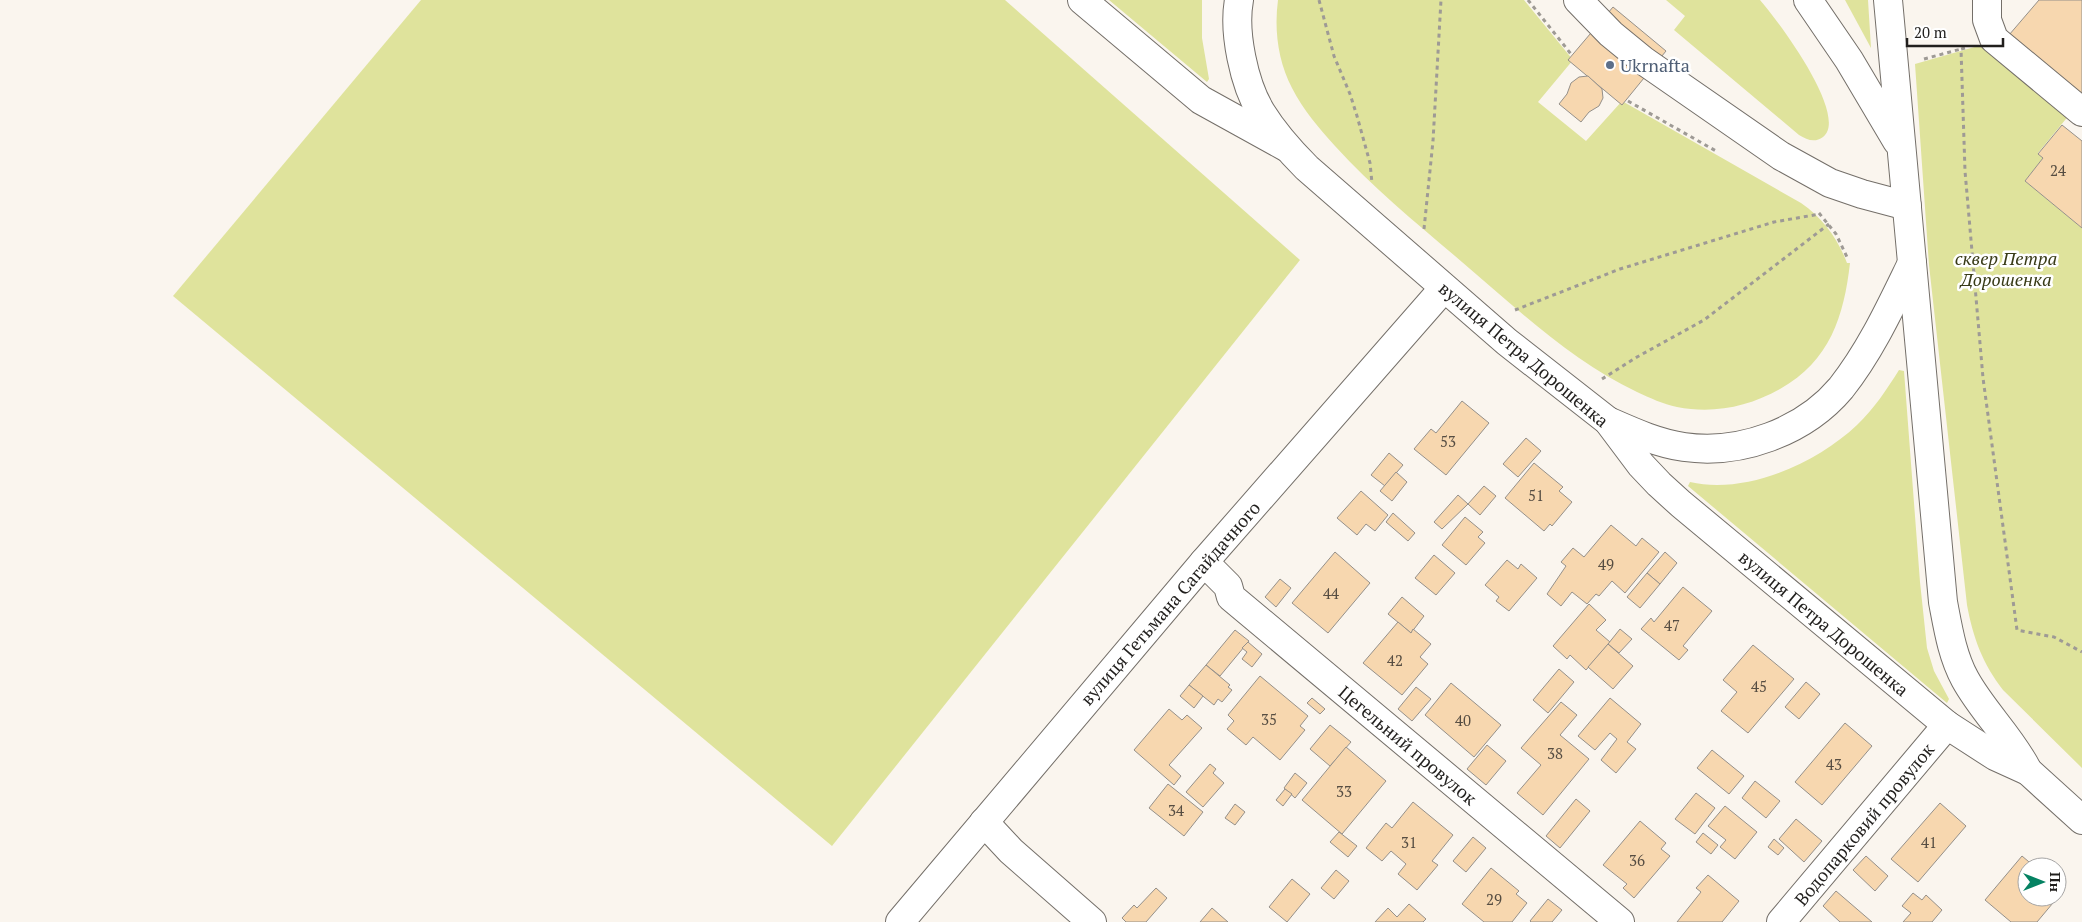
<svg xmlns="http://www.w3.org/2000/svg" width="2082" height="922" viewBox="0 0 2082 922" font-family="'PT Serif',serif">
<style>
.green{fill:#dfe39c}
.building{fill:#f7d7af;stroke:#95908a}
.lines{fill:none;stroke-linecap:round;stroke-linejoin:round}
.minor-casing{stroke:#746f69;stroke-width:30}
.major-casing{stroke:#746f69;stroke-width:30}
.path{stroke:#9e9a95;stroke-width:3;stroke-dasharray:4 4;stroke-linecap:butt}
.minor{stroke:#fff;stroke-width:28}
.major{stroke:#fff;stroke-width:28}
.service-dot{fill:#5c6f8a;stroke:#fff;stroke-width:2}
.labels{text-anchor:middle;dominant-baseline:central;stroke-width:5;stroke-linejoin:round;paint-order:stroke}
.number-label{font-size:15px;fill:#564d42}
.service-label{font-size:18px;fill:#4e5e75;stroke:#fff;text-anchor:start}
.park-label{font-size:18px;font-style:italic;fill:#383a16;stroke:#fff}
.street-label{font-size:18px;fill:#211f1d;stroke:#fff}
</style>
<rect width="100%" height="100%" fill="#faf5ee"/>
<!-- green -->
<g class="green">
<polygon points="421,0 1005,0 1300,260 832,846 173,296"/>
<polygon points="1109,0 1202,0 1202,38 1209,79 1207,82"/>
<path d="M1278 0H1524L1573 60 1538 102 1586 141 1622 101 1801 203C1823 218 1838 239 1847 263H1850C1844 316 1830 361 1780 389 1748 407 1713 414 1677 407 1663 404 1650 398 1637 392 1569 360 1513 305 1455 256 1414 221 1372 187 1335 146 1319 128 1303 110 1292 88 1278 61 1274 30 1278 0Z"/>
<path d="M1666 0H1760C1776 18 1850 116 1823 137 1815 143 1807 140 1799 135L1674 30 1685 16Z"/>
<polygon points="1845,0 1868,0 1871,48"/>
<path d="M1985 44 2070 114 2038 153 2043 158 2025 181 2082 228V768L2003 690C1983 664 1973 638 1967 605L1929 265 1915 64Z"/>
<path d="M1899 370 1904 371 1920 582 1927 648 1934 671 1949 699 1947 703 1688 486 1690 482C1746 495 1817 463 1857 425 1874 409 1887 389 1899 370Z"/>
</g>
<!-- building -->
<g class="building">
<polygon points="2039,0 2082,0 2082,95 2009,35"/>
<polygon points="1613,7 1666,51 1622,105 1568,60"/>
<polygon points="1588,76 1602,89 1603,98 1599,106 1589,112 1581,122 1559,104 1567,94 1571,83 1579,77"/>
<polygon points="2062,125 2082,141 2082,228 2025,181 2043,158 2038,154"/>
<polygon points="1462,401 1489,423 1446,475 1414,449 1431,429 1436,433"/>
<polygon points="1526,438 1541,451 1518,477 1503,464"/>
<polygon points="1389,453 1403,465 1385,486 1371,475"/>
<polygon points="1534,463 1563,487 1559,491 1572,502 1552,526 1550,524 1544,531 1505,498"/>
<polygon points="1396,472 1407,482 1392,501 1380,491"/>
<polygon points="1484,486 1496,496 1480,515 1468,504"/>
<polygon points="1361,491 1388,515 1375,531 1366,524 1357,535 1337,518"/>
<polygon points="1458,495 1468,504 1442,529 1434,522"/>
<polygon points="1393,513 1415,533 1408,541 1386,522"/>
<polygon points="1465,517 1483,532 1478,537 1485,543 1466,565 1442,545"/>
<polygon points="1611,525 1636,546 1642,538 1659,552 1625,593 1612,581 1599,596 1596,594 1587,604 1572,592 1561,606 1547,594 1566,566 1561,562 1573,548 1584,557"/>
<polygon points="1335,552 1370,583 1328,633 1292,603"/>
<polygon points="1665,552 1677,563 1660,584 1647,573"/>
<polygon points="1434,555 1455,573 1436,595 1415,578"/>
<polygon points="1507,560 1518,569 1521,564 1537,578 1509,611 1496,601 1499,597 1485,585"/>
<polygon points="1647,573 1660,584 1640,608 1627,597"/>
<polygon points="1280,579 1291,588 1276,607 1265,597"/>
<polygon points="1683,587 1712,611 1683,646 1688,650 1679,660 1641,629 1651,618 1654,622"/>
<polygon points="1402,597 1424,616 1411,633 1388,614"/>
<polygon points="1589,604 1606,620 1596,630 1610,642 1586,670 1570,655 1567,659 1553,646"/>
<polygon points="1398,622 1411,633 1413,629 1431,644 1420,657 1428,664 1402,695 1363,663"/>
<polygon points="1620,629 1632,639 1619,653 1608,644"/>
<polygon points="1235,630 1249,641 1220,676 1206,665"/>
<polygon points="1248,642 1262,654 1252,667 1242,659 1247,652 1242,648"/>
<polygon points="1608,644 1633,666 1613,689 1588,667"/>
<polygon points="1753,645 1794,679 1748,733 1721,711 1737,692 1723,680"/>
<polygon points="1206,665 1230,685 1228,687 1232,690 1222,702 1218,699 1214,705 1189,685"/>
<polygon points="1559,669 1574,682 1548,713 1533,700"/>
<polygon points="1260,676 1308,716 1300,726 1305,730 1280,760 1253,737 1246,745 1227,729 1234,721 1228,715"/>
<polygon points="1806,682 1820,694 1799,719 1785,707"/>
<polygon points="1451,683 1501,725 1474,757 1425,715"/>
<polygon points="1189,685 1203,696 1194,708 1180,696"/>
<polygon points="1416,687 1431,699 1412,721 1398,709"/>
<polygon points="1312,698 1325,709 1320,714 1307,703"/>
<polygon points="1610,698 1641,724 1627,742 1636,749 1616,773 1601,760 1617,739 1610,733 1595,750 1578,736"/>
<polygon points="1561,702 1577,715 1560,735 1589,759 1543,815 1517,793 1541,765 1521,748"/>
<polygon points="1169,709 1182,720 1187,715 1202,728 1169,765 1181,776 1174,785 1134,750"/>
<polygon points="1845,723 1872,746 1822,805 1795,782"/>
<polygon points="1330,725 1351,742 1330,766 1310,749"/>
<polygon points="1487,745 1506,761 1486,785 1467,769"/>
<polygon points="1346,747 1386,781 1342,834 1302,800"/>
<polygon points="1712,750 1744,776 1729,794 1697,768"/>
<polygon points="1210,764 1216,769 1213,773 1224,783 1203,807 1186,792"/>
<polygon points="1295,773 1307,783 1295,798 1284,788"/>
<polygon points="1755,781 1780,801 1766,818 1742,798"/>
<polygon points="1168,784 1203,812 1184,836 1149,808"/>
<polygon points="1285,789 1292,794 1283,806 1276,800"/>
<polygon points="1696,793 1715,808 1695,834 1675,819"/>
<polygon points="1576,799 1590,811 1560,848 1546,836"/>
<polygon points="1413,802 1453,835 1432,861 1438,865 1417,890 1398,874 1406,864 1391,851 1382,861 1366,848 1386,823 1392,828"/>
<polygon points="1940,803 1966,826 1918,882 1891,859"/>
<polygon points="1235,804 1245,812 1235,825 1225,818"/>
<polygon points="1725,806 1757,832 1735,859 1720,847 1726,840 1708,826"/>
<polygon points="1796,819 1822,841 1804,862 1779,839"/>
<polygon points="1640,821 1666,843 1661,849 1670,856 1634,898 1623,888 1627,884 1603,865"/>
<polygon points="1339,832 1357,846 1348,857 1330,842"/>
<polygon points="1703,833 1718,845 1711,854 1696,842"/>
<polygon points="1473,837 1486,848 1466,872 1453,861"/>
<polygon points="1774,839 1784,848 1778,855 1768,847"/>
<polygon points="1866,856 1888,876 1875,891 1853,870"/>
<polygon points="2022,856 2035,867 2027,867 2027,897 2057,897 2057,885 2063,891 2037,922 2011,922 1985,900"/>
<polygon points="1491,868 1519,891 1516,894 1527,903 1512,922 1484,922 1462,904"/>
<polygon points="1336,870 1349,881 1334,899 1321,888"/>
<polygon points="1708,875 1739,901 1722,922 1677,922 1701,892 1696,888"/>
<polygon points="1292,879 1310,894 1287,922 1269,907"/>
<polygon points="1156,888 1167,898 1146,922 1126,922 1122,918 1134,905 1137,908"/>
<polygon points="1836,891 1872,922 1840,922 1823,906"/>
<polygon points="1913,893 1922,900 1926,895 1942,910 1932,922 1903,922 1911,913 1902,906"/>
<polygon points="1548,899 1562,910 1552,922 1531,922 1530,921"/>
<polygon points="1409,904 1426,919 1423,922 1375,922 1388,908 1397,917"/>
<polygon points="1212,908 1228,922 1200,922"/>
</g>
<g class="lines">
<defs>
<g id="minor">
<polyline points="1082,0 1201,100 1286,147"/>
<polyline points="1578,0 1611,34 1644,61 1781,156 1830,183 1862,194 1907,206"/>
<polyline points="1987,0 1987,20 1994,39 2082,112"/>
<polyline points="1204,562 1228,586 1231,597 1620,922"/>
<polyline points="984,822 1011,851 1092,922"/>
<polyline points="900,922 1204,562 1444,288"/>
<polyline points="1781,922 1947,725"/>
</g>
<g id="major">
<path d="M1239 0C1233 32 1244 84 1261 112 1274 133 1290 151 1307 168L1507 342 1608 421 1641 465 1659 484 1681 504 1947 725 1995 756 2028 771 2082 820"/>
<polyline points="1808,0 1849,60 1897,141"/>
<path d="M1888 0 1943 602C1948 628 1952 655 1965 679 1983 712 2011 737 2028 771"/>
<path d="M1608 421C1633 432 1657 443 1684 447 1740 455 1804 432 1841 388 1871 350 1891 306 1912 263"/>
</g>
</defs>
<!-- minor casing -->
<use href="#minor" class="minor-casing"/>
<!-- major casing -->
<use href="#major" class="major-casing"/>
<!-- path -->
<g class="path">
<polyline points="1319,0 1334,56 1350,94 1357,116 1370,163 1372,183"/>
<polyline points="1528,0 1571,54"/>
<polyline points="1965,48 1961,49 1965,171 1983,378 2017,630 2054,637 2082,652"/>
<polyline points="1924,59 1961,49"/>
<polyline points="1628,101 1716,151"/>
<polyline points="1819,213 1836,234 1847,257"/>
<polyline points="1424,229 1433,141 1441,0"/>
<polyline points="1515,310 1620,269 1774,222 1820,214"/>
<polyline points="1602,379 1637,357 1704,320 1829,224"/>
</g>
<!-- minor -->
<use href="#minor" class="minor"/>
<!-- major -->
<use href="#major" class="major"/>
</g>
<!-- markers -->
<circle class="service-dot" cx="1610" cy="65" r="5"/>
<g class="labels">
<!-- number labels -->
<g class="number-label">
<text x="2058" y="170">24</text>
<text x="1448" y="441">53</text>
<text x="1536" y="495">51</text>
<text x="1606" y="564">49</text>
<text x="1331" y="593">44</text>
<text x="1672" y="625">47</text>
<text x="1395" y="660">42</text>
<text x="1759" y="686">45</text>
<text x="1269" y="719">35</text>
<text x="1463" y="720">40</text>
<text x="1555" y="753">38</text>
<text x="1834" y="764">43</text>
<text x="1344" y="791">33</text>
<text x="1176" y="810">34</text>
<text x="1409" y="842">31</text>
<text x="1929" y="842">41</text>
<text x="1637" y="860">36</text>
<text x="1494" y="899">29</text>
</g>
<!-- service labels -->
<g class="service-label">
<text x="1620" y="65">Ukrnafta</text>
</g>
<!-- park labels -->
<g class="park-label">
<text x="2006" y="258">сквер Петра<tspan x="2006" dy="21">Дорошенка</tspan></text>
</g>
<!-- street labels -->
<g class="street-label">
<text transform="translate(1524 354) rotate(40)">вулиця Петра Дорошенка</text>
<text transform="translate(1170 603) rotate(-49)">вулиця Гетьмана Сагайдачного</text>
<text transform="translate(1824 623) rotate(40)">вулиця Петра Дорошенка</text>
<text transform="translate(1408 745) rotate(40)">Цегельний провулок</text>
<text transform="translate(1864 824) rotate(-50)">Водопарковий провулок</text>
</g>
</g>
<!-- north arrow -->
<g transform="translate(2042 882) rotate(90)"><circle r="24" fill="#ffffff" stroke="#a6a5a5"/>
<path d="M0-4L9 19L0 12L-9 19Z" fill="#058262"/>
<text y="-8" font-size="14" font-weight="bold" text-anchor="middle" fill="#211f1d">Пн</text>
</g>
<!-- scale -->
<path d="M1907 38v8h96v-8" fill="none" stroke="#211f1d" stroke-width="2.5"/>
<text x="1914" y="38" font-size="15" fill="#211f1d" stroke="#ffffff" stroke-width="4" paint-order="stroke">20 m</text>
</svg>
